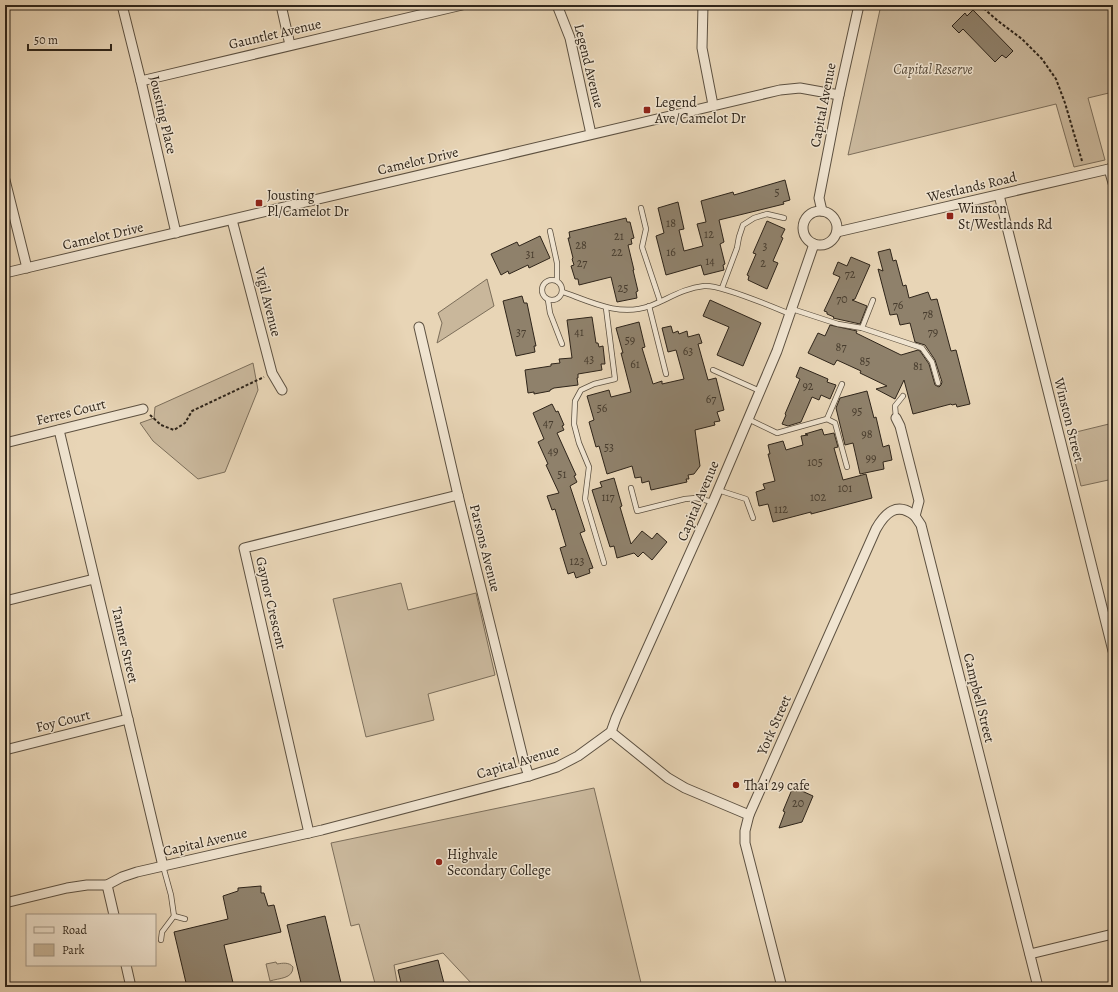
<svg xmlns="http://www.w3.org/2000/svg" width="1118" height="992" viewBox="0 0 1118 992" font-family="Alegreya,serif">
<style>
.green{fill:#c9b79b;stroke:#7c6e5a}
.building{fill:#8f816b;stroke:#2f251a}
.lines{fill:none;stroke-linecap:round;stroke-linejoin:round}
.lane-casing{stroke:#5d5141;stroke-width:6}
.street-casing{stroke:#5d5141;stroke-width:11}
.path{stroke:#2f251a;stroke-width:2;stroke-dasharray:3 2;stroke-linecap:butt}
.lane{stroke:#f0e4d0;stroke-width:4.5}
.street{stroke:#f0e4d0;stroke-width:9}
.poi-dot{fill:#8f2418;stroke:#f0e4d0;stroke-width:1.5}
.labels{text-anchor:middle;dominant-baseline:central;stroke-width:3;stroke-linejoin:round;paint-order:stroke}
.number-label{font-size:12px;fill:#473c2e}
.street-label{font-size:14px;fill:#2f251a;stroke:#f0e4d0}
.park-label{font-size:14px;font-style:italic;fill:#564a3a;stroke:#f0e4d0}
.poi-label{font-size:14px;fill:#2f251a;stroke:#f0e4d0;text-anchor:start}
</style>
<rect width="100%" height="100%" fill="#e8d5b6"/>
<filter id="stains"><feTurbulence type="fractalNoise" baseFrequency=".005" numOctaves="4"/><feColorMatrix values="0 0 0 0 .2 0 0 0 0 .09 0 0 0 0 .02 0 0 0 .5 -.17"/></filter>
<radialGradient id="worn" r=".72"><stop offset=".6" stop-color="#630" stop-opacity="0"/><stop offset="1" stop-color="#630" stop-opacity=".3"/></radialGradient>
<!-- green -->
<g class="green">
<polygon points="881,5 1113,5 1113,92 1088,98 1105,160 1074,167 1056,104 848,155"/>
<polygon points="487,279 494,306 437,343 442,323 438,313"/>
<polygon points="253,363 258,390 225,472 198,479 153,441 140,423 154,418 155,407"/>
<polygon points="1113,423 1113,479 1081,486 1068,434"/>
<polygon points="401,583 408,610 476,593 495,675 428,694 434,720 366,737 333,599"/>
<polygon points="594,788 642,987 474,987 473,985 443,953 394,965 398,987 376,987 359,924 351,926 331,843"/>
<path d="M276 962 277 964C283 963 289 962 293 967 293 979 279 978 270 981L266 964Z"/>
</g>
<!-- building -->
<g class="building">
<polygon points="973,10 1013,51 1006,58 1002,55 995,62 963,29 959,33 952,26 965,13 967,16"/>
<polygon points="785,180 790,200 783,202 784,204 719,220 724,242 720,244 725,264 723,265 724,270 704,275 701,265 666,275 656,236 664,233 658,208 678,202 684,229 679,230 684,251 703,246 697,224 706,222 701,201 733,192 734,195"/>
<polygon points="626,218 627,222 630,222 634,238 631,239 632,244 628,245 634,270 633,270 638,291 636,292 637,298 617,302 611,277 579,285 578,279 575,279 571,266 574,265 572,259 573,258 568,238 570,238 569,232"/>
<polygon points="767,221 785,229 781,237 783,238 773,261 778,263 767,289 748,280 749,276 747,275 756,254 753,253"/>
<polygon points="540,236 550,258 529,268 528,265 509,274 508,271 501,275 491,254 517,242 519,246"/>
<polygon points="890,249 893,261 896,260 903,286 906,285 909,298 928,292 931,300 937,299 951,351 956,350 970,404 957,407 956,404 952,405 951,404 913,414 904,380 895,399 876,389 887,386 860,373 861,371 837,360 834,365 808,353 818,333 825,336 830,325 857,331 856,333 901,355 918,350 920,351 929,364 935,385 939,387 941,385 942,382 935,360 925,345 915,342 910,323 900,325 897,314 890,315 878,269 883,271 878,252"/>
<polygon points="851,257 870,265 855,299 852,300 867,306 860,324 833,318 834,317 827,314 827,312 824,311 840,277 833,274 838,262 847,266"/>
<polygon points="522,296 524,303 527,303 536,346 534,346 535,352 516,356 503,301"/>
<polygon points="710,300 761,323 743,366 717,355 729,327 703,316"/>
<polygon points="592,317 596,343 598,343 599,347 603,346 605,364 601,364 602,370 578,374 578,378 577,378 578,385 554,388 550,390 550,391 534,394 534,392 528,393 525,370 551,366 551,364 560,363 559,359 572,358 567,320"/>
<polygon points="639,322 645,347 642,348 653,384 662,381 662,384 684,379 676,350 668,352 662,328 671,326 673,333 678,331 679,334 687,331 688,337 699,334 702,343 698,344 708,380 716,378 724,410 717,412 720,421 714,422 715,425 695,430 700,466 694,474 688,475 689,479 686,479 687,482 651,490 649,481 642,483 641,477 635,478 632,466 607,474 599,446 596,447 589,422 594,420 587,396 609,390 611,397 631,392 621,353 623,353 616,328"/>
<polygon points="800,367 828,379 827,382 836,385 830,399 821,395 819,400 812,397 801,422 788,426 782,424 786,415 785,414 800,379 796,377"/>
<polygon points="867,391 874,418 876,417 883,447 889,445 892,460 883,462 884,469 860,474 853,443 845,445 836,408 840,398"/>
<polygon points="552,404 556,412 558,411 564,425 562,426 564,430 557,433 576,475 574,476 577,482 570,486 585,531 580,533 593,568 589,569 590,573 576,578 574,572 568,574 560,548 566,546 555,509 552,510 547,496 559,493 546,465 548,464 538,442 544,439 533,413"/>
<polygon points="822,429 824,435 834,433 838,447 834,448 843,480 866,474 872,498 811,514 811,512 773,522 768,504 759,506 756,492 765,489 763,484 775,481 768,454 770,454 768,445 783,441 786,450 803,445 801,436 808,435 805,434"/>
<polygon points="614,478 622,506 620,507 631,544 642,531 652,539 657,533 667,542 652,560 643,552 638,557 634,553 617,558 614,546 610,547 592,490 602,487 600,482"/>
<polygon points="793,787 813,796 802,822 779,828 785,812 783,811"/>
<polygon points="261,886 261,893 264,893 268,906 274,905 281,932 224,945 234,987 187,987 174,932 228,919 223,896 238,891 238,888"/>
<polygon points="325,916 342,987 302,987 287,925"/>
<polygon points="438,960 445,987 402,987 398,970"/>
</g>
<g class="lines">
<defs>
<g id="lane">
<polyline points="641,208 646,229 642,247 660,301"/>
<polyline points="550,231 557,263 557,281"/>
<circle cx="552" cy="290" r="10"/>
<polyline points="722,288 737,248 739,237 743,225 754,218 767,214 784,218"/>
<path d="M563 292C591 302 619 317 650 306 668 299 684 288 704 286 720 284 773 307 790 314"/>
<polyline points="548,300 550,313 562,344"/>
<polyline points="649,306 666,374"/>
<polyline points="792,309 838,324 862,328 922,348 932,362 938,383"/>
<polyline points="862,328 873,300"/>
<polyline points="713,370 760,391"/>
<polyline points="896,418 895,406 903,396"/>
<polyline points="748,419 777,433 827,419 835,423 847,467"/>
<polyline points="827,419 842,384"/>
<polyline points="631,488 637,511 685,499 696,498 713,502"/>
<polyline points="718,490 746,499 753,518"/>
<polyline points="604,563 585,499 589,467 579,443 574,424 575,401 581,390 594,384 615,379 606,308"/>
<polyline points="174,916 185,919"/>
<polyline points="161,940 162,932 174,916 171,895 163,866"/>
</g>
<g id="street">
<polyline points="122,5 141,81 176,233"/>
<polyline points="281,5 290,45"/>
<polyline points="557,5 570,38 591,134"/>
<polyline points="703,5 702,48 713,105"/>
<polyline points="141,81 462,5"/>
<polyline points="1109,169 1113,183"/>
<polyline points="5,180 27,268"/>
<polyline points="999,195 1113,651"/>
<polyline points="822,211 819,198 839,95 859,5"/>
<circle cx="820" cy="228" r="17"/>
<polyline points="232,220 272,373 282,390"/>
<polyline points="837,232 1113,168"/>
<polyline points="5,273 780,90 800,88 839,95"/>
<polyline points="419,327 458,495 524,762 529,776"/>
<polyline points="896,418 900,426 919,501 915,516 921,525 1038,987"/>
<polyline points="59,430 163,866"/>
<polyline points="5,443 143,409"/>
<polyline points="5,601 94,579"/>
<polyline points="611,732 668,778 685,788 749,815"/>
<polyline points="5,750 128,719"/>
<polyline points="309,833 244,548 458,495"/>
<polyline points="107,885 114,915"/>
<polyline points="5,903 67,888 87,885 107,885 122,877 137,872 322,830 529,776 557,767 578,756 611,732 616,718 713,502 777,351 814,244"/>
<polyline points="1030,954 1113,934"/>
<polyline points="126,965 131,987"/>
<path d="M782 987 745 843V831L749 815 876 529C885 513 897 501 915 516"/>
</g>
</defs>
<!-- lane casing -->
<use href="#lane" class="lane-casing"/>
<!-- street casing -->
<use href="#street" class="street-casing"/>
<!-- path -->
<g class="path">
<polyline points="980,5 998,21 1022,39 1042,59 1056,79 1065,103 1082,161"/>
<polyline points="150,415 161,425 174,430 185,423 192,411 264,377"/>
</g>
<!-- lane -->
<use href="#lane" class="lane"/>
<!-- street -->
<use href="#street" class="street"/>
</g>
<!-- markers -->
<g class="poi-dot">
<rect x="643" y="106" width="8" height="8" rx="2"/>
<rect x="255" y="199" width="8" height="8" rx="2"/>
<rect x="946" y="212" width="8" height="8" rx="2"/>
<circle cx="736" cy="785" r="4"/>
<circle cx="439" cy="862" r="4"/>
</g>
<g class="labels">
<!-- number labels -->
<g class="number-label">
<text x="777" y="192">5</text>
<text x="671" y="223">18</text>
<text x="709" y="234">12</text>
<text x="619" y="236">21</text>
<text x="581" y="245">28</text>
<text x="765" y="246">3</text>
<text x="617" y="252">22</text>
<text x="671" y="252">16</text>
<text x="530" y="254">31</text>
<text x="710" y="261">14</text>
<text x="582" y="263">27</text>
<text x="763" y="263">2</text>
<text x="850" y="274">72</text>
<text x="623" y="288">25</text>
<text x="842" y="299">70</text>
<text x="898" y="305">76</text>
<text x="928" y="314">78</text>
<text x="521" y="332">37</text>
<text x="579" y="332">41</text>
<text x="933" y="332">79</text>
<text x="630" y="340">59</text>
<text x="841" y="347">87</text>
<text x="688" y="351">63</text>
<text x="589" y="359">43</text>
<text x="865" y="361">85</text>
<text x="635" y="364">61</text>
<text x="918" y="366">81</text>
<text x="808" y="386">92</text>
<text x="711" y="399">67</text>
<text x="602" y="408">56</text>
<text x="857" y="411">95</text>
<text x="548" y="423">47</text>
<text x="867" y="434">98</text>
<text x="609" y="447">53</text>
<text x="553" y="451">49</text>
<text x="871" y="458">99</text>
<text x="815" y="462">105</text>
<text x="562" y="474">51</text>
<text x="845" y="488">101</text>
<text x="608" y="497">117</text>
<text x="818" y="497">102</text>
<text x="781" y="509">112</text>
<text x="577" y="561">123</text>
<text x="798" y="803">20</text>
</g>
<!-- street labels -->
<g class="street-label">
<text transform="translate(275 34) rotate(-13)">Gauntlet Avenue</text>
<text transform="translate(589 66) rotate(76)">Legend Avenue</text>
<text transform="translate(823 105) rotate(-79)">Capital Avenue</text>
<text transform="translate(163 115) rotate(77)">Jousting Place</text>
<text transform="translate(418 161) rotate(-13)">Camelot Drive</text>
<text transform="translate(972 187) rotate(-13)">Westlands Road</text>
<text transform="translate(103 236) rotate(-13)">Camelot Drive</text>
<text transform="translate(268 302) rotate(76)">Vigil Avenue</text>
<text transform="translate(71 412) rotate(-14)">Ferres Court</text>
<text transform="translate(1069 420) rotate(76)">Winston Street</text>
<text transform="translate(698 501) rotate(-67)">Capital Avenue</text>
<text transform="translate(485 548) rotate(76)">Parsons Avenue</text>
<text transform="translate(271 603) rotate(77)">Gaynor Crescent</text>
<text transform="translate(125 645) rotate(77)">Tanner Street</text>
<text transform="translate(979 698) rotate(76)">Campbell Street</text>
<text transform="translate(63 721) rotate(-14)">Foy Court</text>
<text transform="translate(774 725) rotate(-66)">York Street</text>
<text transform="translate(518 762) rotate(-17)">Capital Avenue</text>
<text transform="translate(205 842) rotate(-13)">Capital Avenue</text>
</g>
<!-- park labels -->
<g class="park-label">
<text x="933" y="69">Capital Reserve</text>
</g>
<!-- poi labels -->
<g class="poi-label">
<text x="655" y="102">Legend<tspan x="655" dy="16">Ave/Camelot Dr</tspan></text>
<text x="267" y="195">Jousting<tspan x="267" dy="16">Pl/Camelot Dr</tspan></text>
<text x="958" y="208">Winston<tspan x="958" dy="16">St/Westlands Rd</tspan></text>
<text x="744" y="785">Thai 29 cafe</text>
<text x="447" y="854">Highvale<tspan x="447" dy="16">Secondary College</tspan></text>
</g>
</g>
<!-- margin -->
<rect width="1118" height="992" fill="none" stroke="#e8d5b6" stroke-width="20"/>
<rect x="6" y="6" width="1106" height="980" fill="none" stroke="#2f251a" stroke-width="2"/>
<rect x="10" y="10" width="1098" height="972" fill="none" stroke="#2f251a"/>
<!-- legend -->
<rect x="26" y="914" width="130" height="52" fill="#f0e4d0" stroke="#a39887"/>
<rect x="34" y="927" width="20" height="6" fill="#f0e4d0" stroke="#a39887"/>
<text x="62" y="934" font-size="12" fill="#2f251a">Road</text>
<rect x="34" y="944" width="20" height="12" fill="#c9b79b" stroke="#a39887"/>
<text x="62" y="954" font-size="12" fill="#2f251a">Park</text>
<!-- scale -->
<path d="M28 44v6h83v-6" fill="none" stroke="#2f251a" stroke-width="2"/>
<text x="34" y="44" font-size="12" fill="#2f251a" stroke="#f0e4d0" stroke-width="3" paint-order="stroke">50 m</text>
<rect width="100%" height="100%" filter="url(#stains)"/>
<rect width="100%" height="100%" fill="url(#worn)"/>
</svg>
